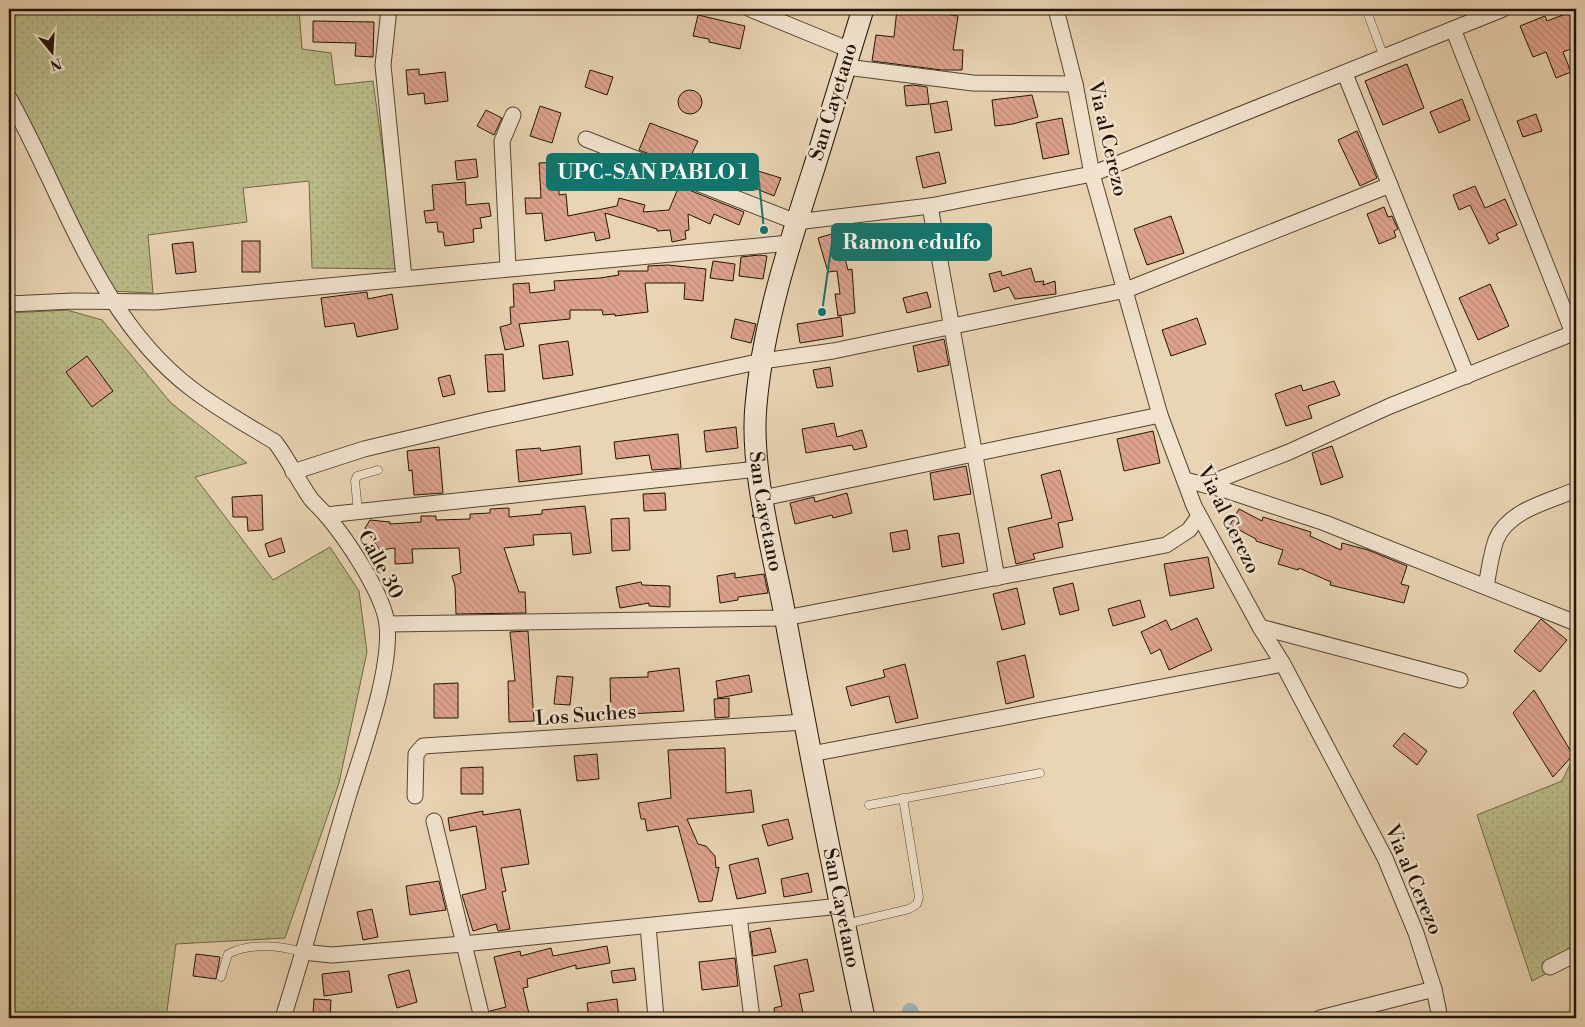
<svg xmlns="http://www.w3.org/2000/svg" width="1585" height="1027" viewBox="0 0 1585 1027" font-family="'Libre Bodoni',serif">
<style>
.grass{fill:url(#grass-dots);stroke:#6e6846}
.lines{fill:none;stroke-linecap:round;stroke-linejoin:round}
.canal{stroke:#9eb5b9;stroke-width:16}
.building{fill:url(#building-back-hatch);stroke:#231403}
.lane-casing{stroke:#54442f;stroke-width:9}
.street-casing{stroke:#54442f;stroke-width:17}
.secondary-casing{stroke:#231403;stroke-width:23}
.lane{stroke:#f1e3ce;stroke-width:8}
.street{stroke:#f1e3ce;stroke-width:15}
.secondary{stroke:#f1e3ce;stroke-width:21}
.labels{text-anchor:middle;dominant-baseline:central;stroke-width:5;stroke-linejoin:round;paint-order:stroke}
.street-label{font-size:20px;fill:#231403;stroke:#f1e3ce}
.leader{fill:none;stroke:#0f766e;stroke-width:2}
.callout-dot{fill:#0f766e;stroke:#f1e3ce;stroke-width:2}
.callout{fill:#0f766e;stroke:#0f766e;stroke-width:2}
.callout-label{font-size:21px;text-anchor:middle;font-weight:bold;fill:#fff}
</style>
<defs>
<pattern id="grass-dots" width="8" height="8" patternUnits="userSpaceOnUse" patternTransform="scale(1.25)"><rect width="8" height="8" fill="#babc8a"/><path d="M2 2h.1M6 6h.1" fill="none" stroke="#a0a175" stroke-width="1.8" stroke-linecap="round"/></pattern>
<pattern id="building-back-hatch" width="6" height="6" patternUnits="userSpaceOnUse" patternTransform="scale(1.25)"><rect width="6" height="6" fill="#dda28d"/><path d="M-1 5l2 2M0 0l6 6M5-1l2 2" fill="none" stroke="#bd8b78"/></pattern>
</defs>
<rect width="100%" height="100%" fill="#e9d4b3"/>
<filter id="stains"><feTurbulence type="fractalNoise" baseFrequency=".004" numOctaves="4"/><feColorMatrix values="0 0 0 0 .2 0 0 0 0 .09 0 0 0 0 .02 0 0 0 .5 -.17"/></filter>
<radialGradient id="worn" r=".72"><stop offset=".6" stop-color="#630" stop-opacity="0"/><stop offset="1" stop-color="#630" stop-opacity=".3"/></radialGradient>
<!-- grass -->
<g class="grass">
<polygon points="9,9 299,9 302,49 331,53 335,85 373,81 399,269 312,268 309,181 243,188 247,222 148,235 153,293 109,291 17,97 9,85"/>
<polygon points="67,310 102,320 171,403 247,463 195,477 273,580 330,547 359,591 367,652 339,783 285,938 176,944 166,1018 9,1018 9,313"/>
<polygon points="1576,752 1576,958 1532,981 1477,815 1562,781"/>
</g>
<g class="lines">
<!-- canal -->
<polyline class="canal" points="910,1011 914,1018"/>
</g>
<!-- building -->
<g class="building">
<polygon points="897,9 926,9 926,11 958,16 953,50 963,50 962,70 942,70 872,61 876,35 894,37"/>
<polygon points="1576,10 1576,47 1563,52 1571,72 1556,78 1546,52 1533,57 1520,26 1545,16 1547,21"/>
<polygon points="698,15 745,26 740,49 709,42 709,39 693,36"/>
<polygon points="313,21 374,22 373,57 355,56 356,43 313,42"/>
<polygon points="1407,64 1424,108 1383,125 1365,81"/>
<polygon points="419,69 419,75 445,72 448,101 425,104 424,93 408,95 406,70"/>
<polygon points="590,70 613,77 607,95 585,87"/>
<polygon points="913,85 927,87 929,104 906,106 904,86"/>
<circle cx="690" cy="102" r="12"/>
<polygon points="1032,95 1038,117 1013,124 995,126 992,100"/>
<polygon points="1462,99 1470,120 1439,133 1430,112"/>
<polygon points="947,101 952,130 935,133 930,104"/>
<polygon points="540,106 561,113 552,143 530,136"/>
<polygon points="486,110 502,118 494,135 477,126"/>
<polygon points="1536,114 1542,131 1523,137 1517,121"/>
<polygon points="1062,118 1069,154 1043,159 1036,123"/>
<polygon points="650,123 698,141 685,168 639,150"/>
<polygon points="1357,131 1377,178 1360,186 1338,140"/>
<polygon points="939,152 946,183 923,188 916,157"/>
<polygon points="725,156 758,171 781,178 774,196 717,173"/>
<polygon points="476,159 478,177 457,180 455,161"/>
<polygon points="558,162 559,195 566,194 568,216 617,206 619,198 645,205 643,212 669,210 679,186 744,212 739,225 714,214 710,224 688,214 689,230 685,231 686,239 672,242 670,230 657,231 657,229 605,213 610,238 596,241 594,232 545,241 542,213 526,214 525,198 541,198 539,163"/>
<polygon points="465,182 466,205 489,203 491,216 480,218 482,228 473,229 474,242 445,246 443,232 438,232 437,222 426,223 424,211 434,210 432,185"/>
<polygon points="1475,186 1485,208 1505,199 1517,225 1496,234 1499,239 1489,244 1470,205 1459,210 1453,195"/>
<polygon points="1384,207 1388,217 1392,216 1398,229 1394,231 1396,237 1379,244 1367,214"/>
<polygon points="1171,216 1184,253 1147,265 1134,229"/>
<polygon points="838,232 848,270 852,269 855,313 838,316 835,294 840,294 837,271 828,272 818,238"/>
<rect x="242" y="241" width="18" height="31"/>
<polygon points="193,242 196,272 176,274 172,244"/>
<polygon points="759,255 767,256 763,279 739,276 741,257"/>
<polygon points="713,261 735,264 733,281 710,278"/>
<polygon points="668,265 706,269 703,301 684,299 685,283 645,283 648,312 615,316 615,314 603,315 602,310 570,310 570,319 519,324 524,346 505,350 500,327 511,324 510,307 514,307 513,284 529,283 530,293 555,290 554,281 600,278 619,275 618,271 648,271 648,266"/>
<polygon points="1031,268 1035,282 1044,281 1043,285 1055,281 1056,294 1015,299 1009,287 994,292 989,274 1001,271 1002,276"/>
<polygon points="1490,284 1509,326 1478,340 1459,298"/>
<polygon points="367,292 368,299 392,294 398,329 357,337 354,323 325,327 321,298"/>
<polygon points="927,292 931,307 907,313 903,298"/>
<polygon points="841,317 843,336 800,343 797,324"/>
<polygon points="1197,318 1206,344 1171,356 1162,330"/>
<polygon points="735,319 756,324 751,343 731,338"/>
<polygon points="944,339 949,365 918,372 913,346"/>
<polygon points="568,341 573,375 543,379 539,345"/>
<polygon points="503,354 505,391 488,392 485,355"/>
<polygon points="87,356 113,391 92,407 66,372"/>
<polygon points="830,367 833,386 817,388 813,370"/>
<polygon points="450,375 455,394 443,397 438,378"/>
<polygon points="1334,381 1340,395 1308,406 1312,418 1286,426 1275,394 1301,385 1303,391"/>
<polygon points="834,423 837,437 862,430 867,447 854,450 852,445 806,453 802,429"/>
<polygon points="736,427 738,448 706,452 704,431"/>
<polygon points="1153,431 1160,463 1124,471 1117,439"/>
<polygon points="678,434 681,468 652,470 649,455 616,459 614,442"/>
<polygon points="580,446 582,474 519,482 516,450 540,448 541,451"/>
<polygon points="1332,446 1343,477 1321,485 1312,453"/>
<polygon points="439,447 443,493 414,495 412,470 409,471 407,451"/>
<polygon points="966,466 971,494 934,500 930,473"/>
<polygon points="1060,470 1073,520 1058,523 1063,547 1033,554 1035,559 1016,564 1008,528 1052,518 1041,475"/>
<polygon points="665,493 666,510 644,511 643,494"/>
<polygon points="847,493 852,513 833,518 832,515 795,524 790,503 814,497 815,502"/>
<polygon points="262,495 263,530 248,531 247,517 233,517 232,497"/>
<polygon points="585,506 591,553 573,555 571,533 533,535 534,545 504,548 519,592 525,592 526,613 456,614 455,586 452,576 461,573 459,548 412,549 413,563 395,564 395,548 380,550 365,528 370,520 390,522 390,524 421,522 421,516 436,516 436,520 470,519 470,514 490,513 490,509 509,508 509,517 542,514 542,510"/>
<polygon points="1239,509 1262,521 1263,517 1311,532 1310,536 1341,550 1342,543 1368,550 1407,566 1401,584 1409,586 1404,603 1330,585 1331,582 1299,568 1298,570 1278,564 1283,550 1256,541 1256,539 1230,525"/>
<polygon points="629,518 630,550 612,551 611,519"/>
<polygon points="907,530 910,549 893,552 890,533"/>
<polygon points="959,533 964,563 942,567 938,536"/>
<polygon points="281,538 285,552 269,557 265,544"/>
<polygon points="1208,557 1214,588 1170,596 1164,564"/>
<polygon points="735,573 735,578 764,574 768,593 738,597 738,600 720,603 717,576"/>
<polygon points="641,582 642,585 670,586 670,607 649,606 649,603 620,608 616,587"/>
<polygon points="1073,583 1079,610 1060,615 1053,588"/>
<polygon points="1017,588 1025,624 1002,630 993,594"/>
<polygon points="1140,600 1145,617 1113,626 1108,609"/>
<polygon points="1197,618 1212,650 1169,670 1160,649 1151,654 1141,632 1166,620 1171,630"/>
<polygon points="1541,619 1567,640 1540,672 1514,651"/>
<polygon points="528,631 534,721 509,722 508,681 515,681 510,632"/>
<polygon points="1025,655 1034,697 1006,704 997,662"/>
<polygon points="905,664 918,718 896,723 889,696 851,706 846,687 885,677 883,670"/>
<polygon points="679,668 684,711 611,715 610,678 648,677 648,672"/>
<polygon points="749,675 752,692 718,698 716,681"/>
<polygon points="557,676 573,677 570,705 554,704"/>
<polygon points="458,683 458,718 434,718 434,684"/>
<polygon points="1534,690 1573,755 1553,777 1513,713"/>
<polygon points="729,698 729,717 715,718 714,699"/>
<polygon points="1404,733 1427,751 1417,765 1393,746"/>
<polygon points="725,748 726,793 751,790 754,812 687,819 698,844 706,846 715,856 716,868 719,867 712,901 699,902 678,826 647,831 645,819 641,819 638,803 671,798 668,750"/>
<polygon points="597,754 599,779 577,781 574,756"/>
<polygon points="483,767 483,794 461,794 461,768"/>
<polygon points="520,809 529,864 501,868 506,891 502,892 510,929 498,931 496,924 473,931 462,895 486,889 476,826 450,831 448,818 483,811 483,815"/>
<polygon points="788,819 793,839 768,846 762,825"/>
<polygon points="758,858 766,893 737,899 729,865"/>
<polygon points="808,873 812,892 784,897 781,879"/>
<polygon points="439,881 446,910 410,915 406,886"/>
<polygon points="372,909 378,937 363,940 357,912"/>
<polygon points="770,928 776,952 753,956 750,932"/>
<polygon points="607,946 610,963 576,969 576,965 527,979 528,987 523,988 530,1018 491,1018 490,1011 506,1007 494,957 520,951 521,956 551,948 553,956"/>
<polygon points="196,954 220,957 216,979 193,976"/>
<polygon points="735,958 738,986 702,990 699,962"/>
<polygon points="807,959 814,991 799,994 804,1018 776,1018 774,1008 782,1006 774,966"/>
<polygon points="634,968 636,980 613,983 611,971"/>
<polygon points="409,970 417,1002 397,1008 388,975"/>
<polygon points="349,971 352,992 324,996 322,974"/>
<polygon points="314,999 331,1000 330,1016 313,1014"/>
<polygon points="617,999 619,1018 589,1018 587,1003"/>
</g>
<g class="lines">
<defs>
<g id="lane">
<polyline points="1366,9 1384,57"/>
<polyline points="358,511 355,481 357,476 378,470"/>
<polyline points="869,805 1040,773"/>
<polyline points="846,924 909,909 917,904 919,897 903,798"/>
<path d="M221 977 228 954C250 943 279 945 302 952"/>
</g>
<g id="street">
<polyline points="389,9 383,65 404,278"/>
<polyline points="750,9 850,50"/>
<polyline points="1056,9 1075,84 1092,174 1160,415 1194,506 1260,627 1283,664 1385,858 1416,933 1434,989 1440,1018"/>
<polyline points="1453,29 1573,333"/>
<polyline points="846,67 973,83 1075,84"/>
<polyline points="1345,74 1467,376"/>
<path d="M9 98C64 196 98 318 192 389 218 409 247 425 275 442 289 460 298 481 311 499 316 505 322 510 327 516 347 540 383 593 387 624 392 671 362 751 348 797 326 871 306 945 283 1018"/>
<polyline points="586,139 796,222 930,206 1092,174 1503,9"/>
<polyline points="930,206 997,578"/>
<polyline points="508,268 502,141 513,115"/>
<polyline points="9,304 73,301 156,302 790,243"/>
<polyline points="293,472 364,449 486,420 762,361 833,351 1126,290 1390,185"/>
<polyline points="1185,480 1225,490 1325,523 1576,623"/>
<polyline points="1205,485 1289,452 1390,406 1576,332"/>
<polyline points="763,498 1160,415"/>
<polyline points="326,515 758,469"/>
<path d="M1486 586C1489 571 1491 554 1496 540 1508 510 1550 501 1576 490"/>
<polyline points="387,624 785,618 1166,545 1189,530 1199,516"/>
<polyline points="1260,627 1460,680"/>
<polyline points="811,754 1283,664"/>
<polyline points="415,796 416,754 423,746 805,722"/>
<polyline points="434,821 482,1018"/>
<polyline points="739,917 752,1018"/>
<polyline points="648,926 656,1018"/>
<polyline points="302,952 332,955 463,944 841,906"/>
<polyline points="1550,967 1576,954"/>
<polyline points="1320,1018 1434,989"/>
</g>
<g id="secondary">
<path id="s1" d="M863 9C847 62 830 115 814 168 789 245 763 324 756 405 750 466 771 544 783 605 808 743 835 881 864 1018"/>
</g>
</defs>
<!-- lane casing -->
<use href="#lane" class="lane-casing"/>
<!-- street casing -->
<use href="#street" class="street-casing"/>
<!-- secondary casing -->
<use href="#secondary" class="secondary-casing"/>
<!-- lane -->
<use href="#lane" class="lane"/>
<!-- street -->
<use href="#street" class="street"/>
<!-- secondary -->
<use href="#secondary" class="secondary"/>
</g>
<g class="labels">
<!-- street labels -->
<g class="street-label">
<text transform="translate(834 102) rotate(-73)">San Cayetano</text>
<text transform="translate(1107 139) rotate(77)">Via al Cerezo</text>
<text stroke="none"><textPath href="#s1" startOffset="518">San Cayetano</textPath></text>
<text transform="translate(1228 520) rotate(64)">Via al Cerezo</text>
<text transform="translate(380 565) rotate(62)">Calle 30</text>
<text transform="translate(586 716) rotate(-4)">Los Suches</text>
<text transform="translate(1413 880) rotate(67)">Via al Cerezo</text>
<text stroke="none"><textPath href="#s1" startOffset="922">San Cayetano</textPath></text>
</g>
</g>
<!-- callouts -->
<path class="leader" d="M764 230L758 172M822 312L832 242"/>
<g class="callout-dot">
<circle cx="764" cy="230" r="5"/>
<circle cx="822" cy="312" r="5"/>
</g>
<g class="callout">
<rect x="547" y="154" width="211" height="36" rx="5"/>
<rect x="832" y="224" width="159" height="36" rx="5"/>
</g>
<g class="callout-label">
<text x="653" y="179">UPC-SAN PABLO 1</text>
<text x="912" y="249">Ramon edulfo</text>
</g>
<!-- margin -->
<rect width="1585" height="1027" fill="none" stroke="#e9d4b3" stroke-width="30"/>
<rect x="10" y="10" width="1565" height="1007" fill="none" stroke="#231403" stroke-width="2.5"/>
<rect x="15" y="15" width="1555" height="997" fill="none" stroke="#231403"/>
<!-- north arrow -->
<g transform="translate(52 52) rotate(162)" stroke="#f1e3ce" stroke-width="4" paint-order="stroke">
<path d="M0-4L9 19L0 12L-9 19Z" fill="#231403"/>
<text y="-8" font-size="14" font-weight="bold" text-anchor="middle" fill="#231403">N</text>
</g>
<rect width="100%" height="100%" filter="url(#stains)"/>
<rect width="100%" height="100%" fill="url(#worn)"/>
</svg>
